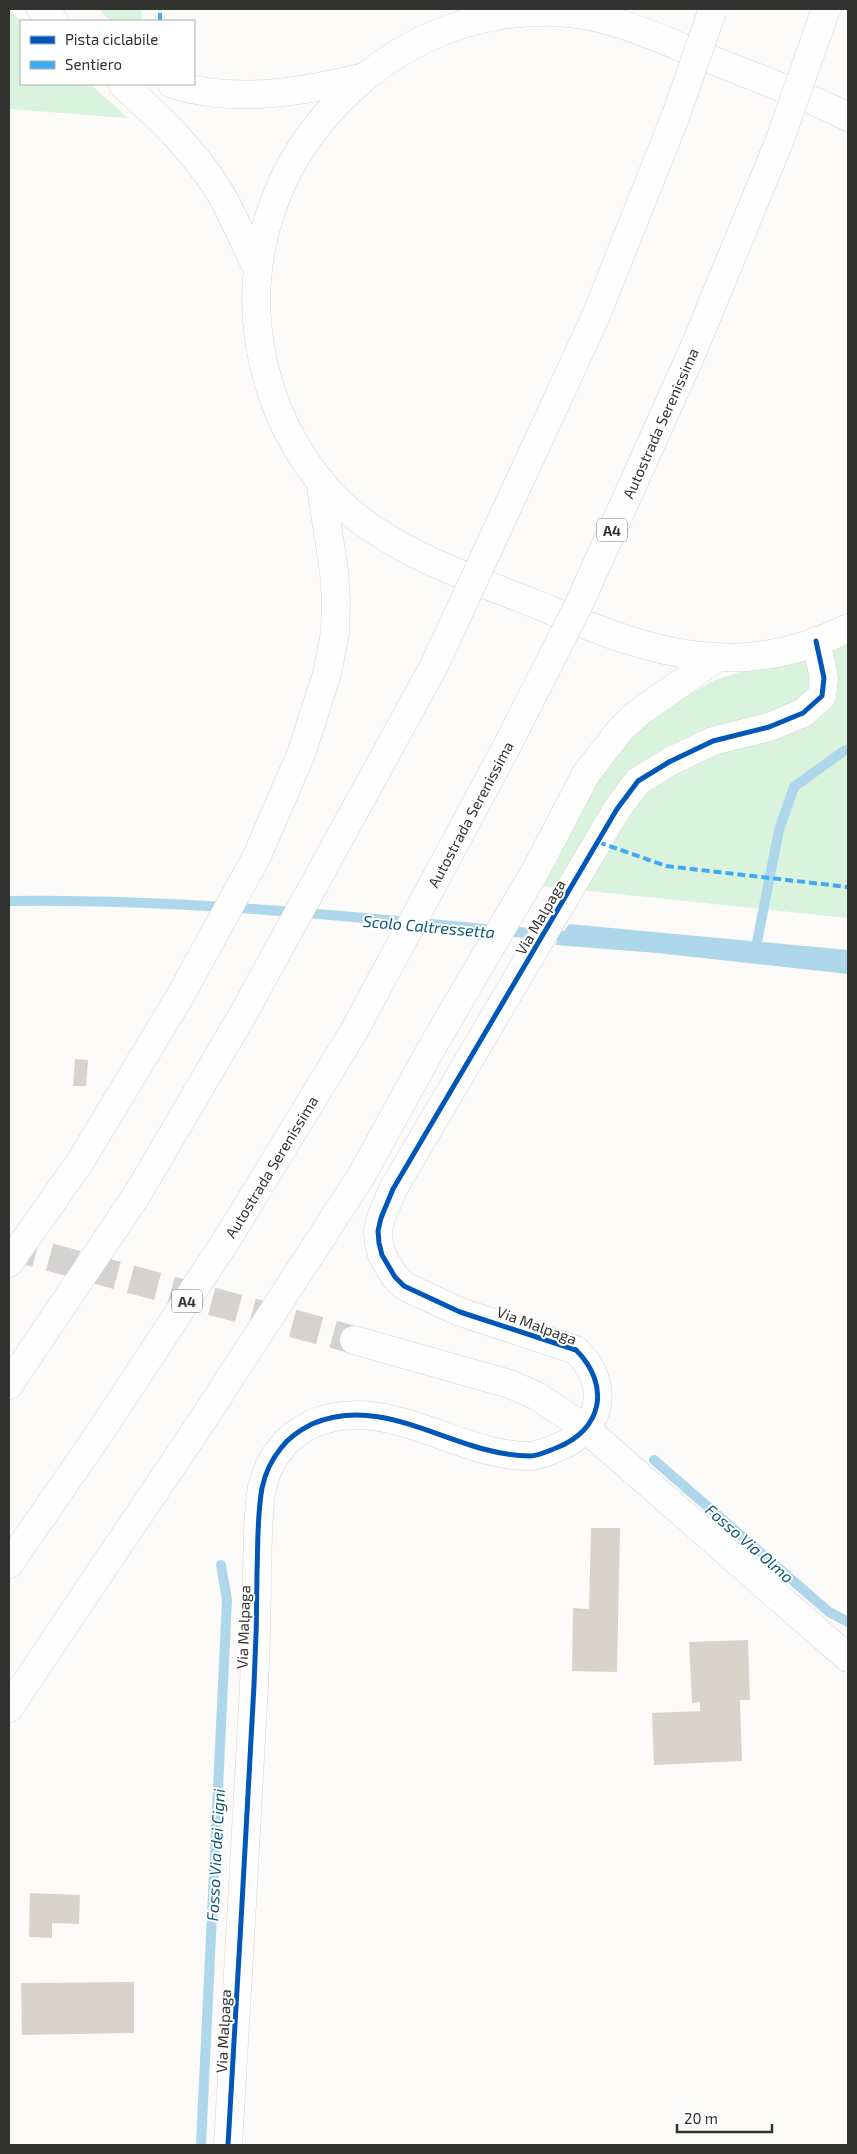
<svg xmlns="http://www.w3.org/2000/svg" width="857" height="2154" viewBox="0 0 857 2154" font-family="'Exo 2',sans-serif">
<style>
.green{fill:#d9f3dc}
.water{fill:#aed7ec}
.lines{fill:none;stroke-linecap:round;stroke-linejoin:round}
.stream{stroke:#aed7ec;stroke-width:10}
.building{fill:#d8d4c9}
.minor-tunnel{stroke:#d4d3d1;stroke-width:28;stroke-dasharray:28 14;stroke-linecap:butt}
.minor-casing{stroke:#d4d3d2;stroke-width:29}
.major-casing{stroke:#d4d3d2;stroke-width:29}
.highway-casing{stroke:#d4d3d2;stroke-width:29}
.minor{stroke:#fffefe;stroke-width:28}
.major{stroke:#fffefe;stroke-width:28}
.highway{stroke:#fffefe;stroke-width:28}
.highway-bridge-casing{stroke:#d4d3d2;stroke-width:29;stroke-linecap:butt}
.highway-bridge{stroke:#fffefe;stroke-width:28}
.quiet{stroke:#3fa9f5;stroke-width:4;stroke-dasharray:8 4;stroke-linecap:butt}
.cycleway-casing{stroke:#fff;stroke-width:8}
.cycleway{stroke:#0057b8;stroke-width:5}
.labels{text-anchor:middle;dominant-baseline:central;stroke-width:4;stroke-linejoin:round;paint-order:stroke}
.shield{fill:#fff;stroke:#70706e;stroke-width:1}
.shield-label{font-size:14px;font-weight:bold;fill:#323230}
.street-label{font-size:15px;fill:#323230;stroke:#fff}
.water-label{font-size:16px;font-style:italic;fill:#0b5676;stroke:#fff}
</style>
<rect width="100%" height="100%" fill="#fcfbf9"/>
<!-- green -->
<g class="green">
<polygon points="9,9 21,21 21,84 90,84 128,118 9,109"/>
<polygon points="98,9 142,9 141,21 111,21"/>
<polygon points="848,637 848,918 523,884 589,778 659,711 715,680"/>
</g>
<!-- water -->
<polygon class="water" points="569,924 848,950 848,974 657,953 555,945"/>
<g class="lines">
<!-- stream -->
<g class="stream">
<path d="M9 901C198 898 386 921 574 937"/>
<polyline points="757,942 779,830 794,787 845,750"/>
<polyline points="654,1460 829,1612 848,1622"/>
<polyline points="201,2145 227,1600 221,1565"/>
</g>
</g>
<!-- building -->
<g class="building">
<polygon points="75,1059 88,1060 86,1086 73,1086"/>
<polygon points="591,1528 620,1528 617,1672 572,1671 573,1608 589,1609"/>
<polygon points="748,1640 750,1700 740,1700 742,1761 654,1765 652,1713 700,1711 700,1702 692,1703 689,1642"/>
<polygon points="30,1893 80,1895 79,1924 52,1923 52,1938 29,1937"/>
<polygon points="134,1982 134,2033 22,2035 21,1983"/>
</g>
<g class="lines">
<!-- minor-tunnel -->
<polyline class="minor-tunnel" points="9,1246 354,1340"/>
<defs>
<g id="minor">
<polyline points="354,1340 510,1384 537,1396 585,1428 848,1658"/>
<path d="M228 2145C237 1992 246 1838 254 1685 256 1647 257 1610 257 1572 258 1545 257 1516 262 1488 265 1474 272 1459 281 1448 289 1437 300 1430 312 1424 387 1392 455 1456 530 1456 538 1456 548 1451 556 1448 603 1430 611 1385 576 1350L460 1312 404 1286 395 1277 382 1255 379 1243 378 1231 381 1218 393 1189 617 809 638 781 669 762 713 741 769 727 803 713 822 696 824 678 816 641"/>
</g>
<g id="major">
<polyline points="41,9 54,21"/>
<path d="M122 84C160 118 196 152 222 196 235 219 245 245 258 269"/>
<path d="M172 84C234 104 302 92 364 77"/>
<path d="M848 117C805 95 757 78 712 60 663 40 610 14 557 12 482 9 413 35 357 84 265 165 232 285 275 402 288 437 310 473 337 500 393 555 478 580 550 610 652 654 743 682 848 628"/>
</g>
<g id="highway">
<polyline points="517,13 524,9"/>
<polyline points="9,1263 80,1162 179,998 257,856 301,754 327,674 335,633 336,601 334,571 320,480"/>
<polyline points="9,1385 138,1193 242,1016"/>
<path id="s1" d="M9 1564 99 1434 229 1236 354 1031"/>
<polyline points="9,1708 202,1421 360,1178 435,1042 537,868 586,774 620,730 638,713 715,659"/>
</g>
</defs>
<!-- minor casing -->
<use href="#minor" class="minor-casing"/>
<!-- major casing -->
<use href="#major" class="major-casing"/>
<!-- highway casing -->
<use href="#highway" class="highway-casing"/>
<!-- minor -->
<use href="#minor" class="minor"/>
<!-- major -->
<use href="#major" class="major"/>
<!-- highway -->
<use href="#highway" class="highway"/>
<defs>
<g id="highway-bridge">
<polyline points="242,1016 434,666 595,318 676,115 713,9"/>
<path id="s2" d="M354 1031 507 746 580 602 694 348 779 142 826 9"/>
</g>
</defs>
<!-- highway-bridge casing -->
<use href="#highway-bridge" class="highway-bridge-casing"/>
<!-- highway-bridge -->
<use href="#highway-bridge" class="highway-bridge"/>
<!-- quiet -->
<g class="quiet">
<polyline points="160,21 160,9"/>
<polyline points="598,842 666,866 848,887"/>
</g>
<defs>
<path id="cycleway" d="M228 2145C237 1992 246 1838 254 1685 256 1647 257 1610 257 1572 258 1545 257 1516 262 1488 265 1474 272 1459 281 1448 289 1437 300 1430 312 1424 387 1392 455 1456 530 1456 538 1456 548 1451 556 1448 603 1430 611 1385 576 1350L460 1312 404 1286 395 1277 382 1255 379 1243 378 1231 381 1218 393 1189 617 809 638 781 669 762 713 741 769 727 803 713 822 696 824 678 816 641"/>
</defs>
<!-- cycleway casing -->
<use href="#cycleway" class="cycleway-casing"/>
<!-- cycleway -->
<use href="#cycleway" class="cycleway"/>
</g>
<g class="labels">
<!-- shield labels -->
<g class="shield">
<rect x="597" y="518.5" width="30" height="23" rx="4"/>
<rect x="172" y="1289.5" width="30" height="23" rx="4"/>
</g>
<g class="shield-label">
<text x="612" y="530">A4</text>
<text x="187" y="1301">A4</text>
</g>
<!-- street labels -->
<g class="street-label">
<text stroke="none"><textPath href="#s2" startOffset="681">Autostrada Serenissima</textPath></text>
<text stroke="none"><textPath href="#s2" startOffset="246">Autostrada Serenissima</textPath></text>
<text transform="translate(540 917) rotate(-60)">Via Malpaga</text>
<text stroke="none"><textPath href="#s1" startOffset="476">Autostrada Serenissima</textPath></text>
<text transform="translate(537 1325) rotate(20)">Via Malpaga</text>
<text transform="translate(243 1627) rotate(-88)">Via Malpaga</text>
<text transform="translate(223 2031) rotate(-87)">Via Malpaga</text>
</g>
<!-- water labels -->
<g class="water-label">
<text transform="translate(429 926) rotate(5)">Scolo Caltressetta</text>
<text transform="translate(750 1543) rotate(41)">Fosso Via Olmo</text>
<text transform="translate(215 1855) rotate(-87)">Fosso Via dei Cigni</text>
</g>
</g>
<!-- border -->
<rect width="857" height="2154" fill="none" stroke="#323230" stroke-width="20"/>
<!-- legend -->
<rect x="20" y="20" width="175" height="65" fill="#ffffff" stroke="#adadac"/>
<rect x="30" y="36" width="25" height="8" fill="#0057b8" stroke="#adadac"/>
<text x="65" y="45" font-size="15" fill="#323230">Pista ciclabile</text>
<rect x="30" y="61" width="25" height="8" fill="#3fa9f5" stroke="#adadac"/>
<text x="65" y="70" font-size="15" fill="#323230">Sentiero</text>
<!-- scale -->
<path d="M677 2124v8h95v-8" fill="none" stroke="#323230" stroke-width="2.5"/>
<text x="684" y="2124" font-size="15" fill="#323230" stroke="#ffffff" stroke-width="4" paint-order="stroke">20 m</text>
</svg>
